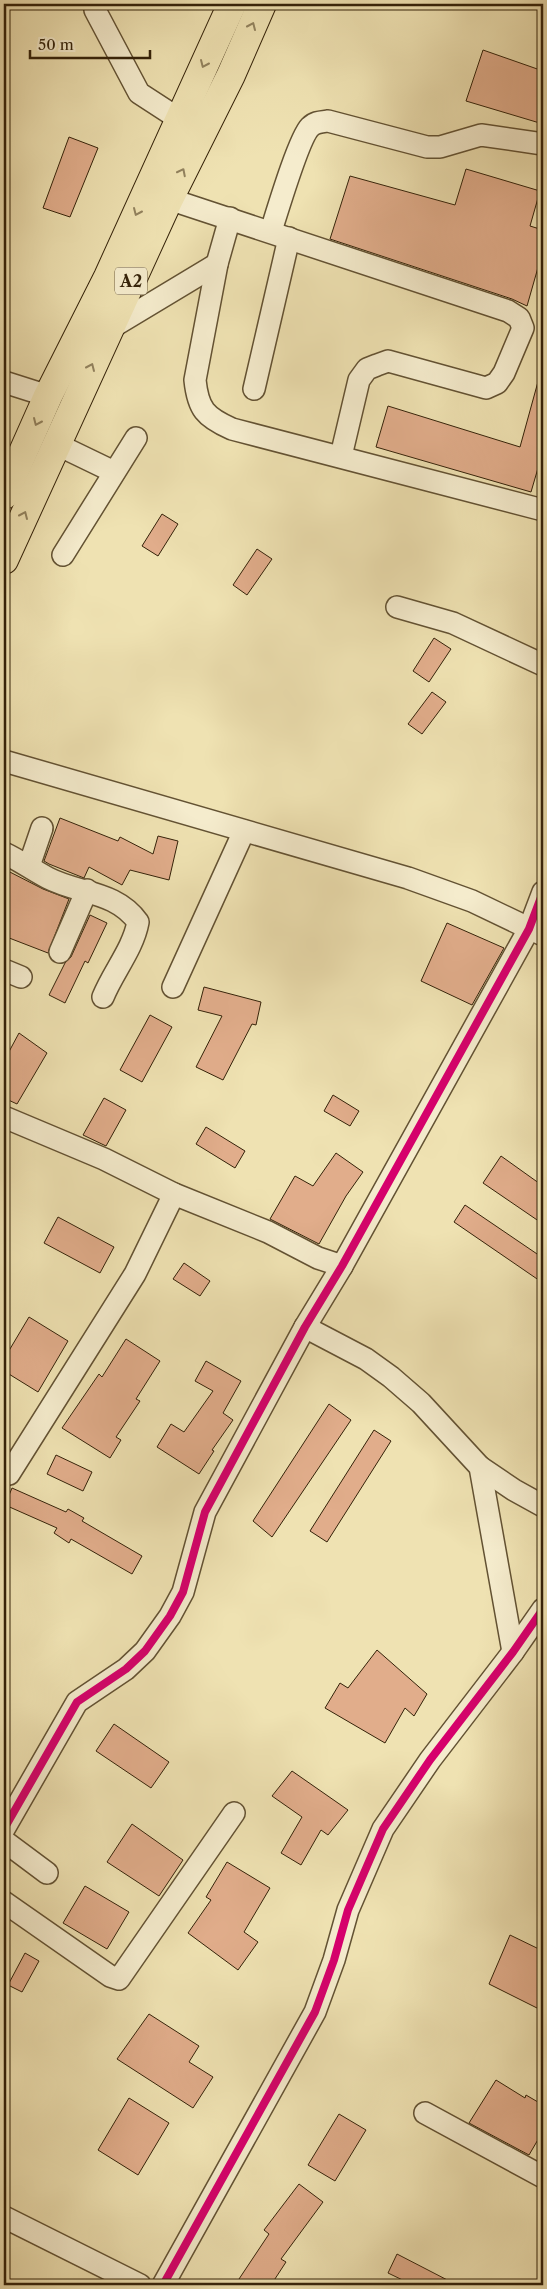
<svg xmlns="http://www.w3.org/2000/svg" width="547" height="2289" viewBox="0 0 547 2289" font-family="'Libre Caslon Text',serif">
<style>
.building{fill:#e1ad8b;stroke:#342209}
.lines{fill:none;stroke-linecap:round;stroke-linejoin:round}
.minor-casing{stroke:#635233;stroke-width:24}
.highway-casing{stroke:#342209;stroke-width:30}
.minor{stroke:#f5eccd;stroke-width:21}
.highway{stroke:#efe2b2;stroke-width:28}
.cycleway-casing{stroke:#f5eccd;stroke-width:11}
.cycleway{stroke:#d6006c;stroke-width:8}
.oneway{stroke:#92825e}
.labels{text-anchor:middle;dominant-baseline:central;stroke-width:4.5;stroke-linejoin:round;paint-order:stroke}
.shield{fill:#f5eccd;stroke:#6e5f44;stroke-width:1}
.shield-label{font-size:16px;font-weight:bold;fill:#342209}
</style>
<rect width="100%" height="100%" fill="#efe2b2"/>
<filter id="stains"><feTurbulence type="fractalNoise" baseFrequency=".004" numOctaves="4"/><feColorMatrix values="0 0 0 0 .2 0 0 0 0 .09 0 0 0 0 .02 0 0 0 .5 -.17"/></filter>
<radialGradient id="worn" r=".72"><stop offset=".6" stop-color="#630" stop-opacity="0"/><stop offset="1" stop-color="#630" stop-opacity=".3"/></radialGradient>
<!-- building -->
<g class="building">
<polygon points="483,50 543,71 543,124 466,101"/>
<polygon points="69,137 98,148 70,217 43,208"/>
<polygon points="466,169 540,191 530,226 543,230 543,250 527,306 512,299 330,239 350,176 455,205"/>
<polygon points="539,378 543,379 543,451 531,492 376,447 388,406 520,447"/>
<polygon points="162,514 178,524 158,556 142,546"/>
<polygon points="257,549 272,559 247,595 233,585"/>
<polygon points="434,638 451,649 429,682 413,671"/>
<polygon points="432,692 446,702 422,734 408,724"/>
<polygon points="60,818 118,841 120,837 153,854 158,836 178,841 169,880 130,870 122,885 89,867 84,878 49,864 44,861"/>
<polygon points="4,869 43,889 69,899 48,953 4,936"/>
<polygon points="90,915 107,923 88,963 85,961 65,1003 49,995 65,963 71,957"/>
<polygon points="447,923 504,948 472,1005 421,981"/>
<polygon points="204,987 261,1002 256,1025 252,1024 223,1080 196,1067 222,1016 198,1010"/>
<polygon points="150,1015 172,1027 142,1082 120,1070"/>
<polygon points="19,1033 47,1053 17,1104 4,1098 4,1061"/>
<polygon points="333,1095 359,1111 350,1126 324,1111"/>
<polygon points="104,1098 126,1110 106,1146 83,1135"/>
<polygon points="206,1127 245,1151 235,1168 196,1144"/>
<polygon points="336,1153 363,1172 346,1196 319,1244 270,1219 295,1176 313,1186"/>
<polygon points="501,1156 543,1186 543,1224 483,1183"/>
<polygon points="465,1205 543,1258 543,1283 454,1222"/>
<polygon points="58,1217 114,1247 100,1273 44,1243"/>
<polygon points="184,1263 210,1281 200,1296 173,1279"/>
<polygon points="29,1317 68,1341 38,1392 4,1371 4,1359"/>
<polygon points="126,1339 160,1361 136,1399 140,1401 116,1437 121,1440 110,1458 62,1428 99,1374 102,1377"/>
<polygon points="206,1361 241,1381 223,1413 233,1420 212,1450 214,1451 199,1474 157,1447 171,1424 184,1432 213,1391 195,1381"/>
<polygon points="329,1404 351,1420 272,1537 253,1521"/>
<polygon points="374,1430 391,1441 327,1542 310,1531"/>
<polygon points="56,1455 92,1472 83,1491 47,1474"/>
<polygon points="12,1488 66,1512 68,1509 84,1518 82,1521 142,1556 132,1574 71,1539 69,1543 54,1533 57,1528 5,1505"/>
<polygon points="377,1650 427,1694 414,1716 405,1708 385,1743 325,1708 340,1683 348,1688"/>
<polygon points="114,1724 169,1762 151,1788 96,1751"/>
<polygon points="292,1771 348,1810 328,1835 321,1830 301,1865 281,1853 302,1817 272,1796"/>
<polygon points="132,1824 183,1860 159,1896 107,1862"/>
<polygon points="227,1862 270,1888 244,1932 258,1942 238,1970 188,1933 211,1900 206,1897"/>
<polygon points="85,1886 129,1912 107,1949 63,1923"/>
<polygon points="510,1935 543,1951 543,2011 489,1984"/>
<polygon points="25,1953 39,1961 22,1992 8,1985"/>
<polygon points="149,2014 199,2046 189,2062 213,2077 193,2108 117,2059"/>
<polygon points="496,2080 525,2098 526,2095 543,2105 543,2131 529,2155 469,2123"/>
<polygon points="129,2098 169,2123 138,2175 98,2150"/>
<polygon points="339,2114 366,2130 335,2181 308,2165"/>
<polygon points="299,2184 323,2202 281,2259 286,2262 271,2285 235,2285 269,2234 264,2230"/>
<polygon points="397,2254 457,2285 413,2285 388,2273"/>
</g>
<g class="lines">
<defs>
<g id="minor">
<polyline points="96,4 95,10 139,93 179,119"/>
<polyline points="169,199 508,311 519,318 523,328 504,373 497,383 486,388 388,361 377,365 367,369 359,380 341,456"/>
<path d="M230 218 217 264 195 380C198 409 205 417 232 429L543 510"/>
<path d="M271 231C277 212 299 138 310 127 315 122 320 122 328 121L427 147H440L481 135 543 144"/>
<polyline points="109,329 217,264"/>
<polyline points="4,382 48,396"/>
<polyline points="254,389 289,238"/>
<polyline points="56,444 114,472"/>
<polyline points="63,555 136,438"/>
<polyline points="397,607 453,623 543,665"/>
<polyline points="4,761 408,878 472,901 543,935"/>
<path d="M4 853C19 860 33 870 48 878 79 894 116 891 138 922 133 949 113 972 103 997"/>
<polyline points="29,866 42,828"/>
<polyline points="60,952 87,890"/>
<polyline points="4,970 21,977"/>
<polyline points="173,987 244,831"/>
<polyline points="4,1117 104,1159 174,1194 268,1232 318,1258 342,1266"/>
<polyline points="305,1327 366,1359 391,1377 421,1403 480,1467 513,1652"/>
<polyline points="480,1467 514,1490 543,1506"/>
<polyline points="4,1475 9,1474 135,1274 174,1194"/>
<polyline points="4,1829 77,1702 126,1669 145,1651 170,1616 183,1592 205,1512 305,1327 342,1266 529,929 543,892"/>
<polyline points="4,1841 47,1873"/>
<polyline points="4,1902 110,1976 119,1979 234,1813"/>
<polyline points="425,2113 543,2177"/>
<polyline points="4,2217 140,2285"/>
<polyline points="163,2285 315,2012 334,1960 348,1910 383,1829 430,1760 513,1652 543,1609"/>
</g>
<g id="highway">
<polyline points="4,495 48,396 108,277 232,4"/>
<polyline points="4,560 169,199 231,75 262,4"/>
</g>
</defs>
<!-- minor casing -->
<use href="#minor" class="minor-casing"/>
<!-- highway casing -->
<use href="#highway" class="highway-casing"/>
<!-- minor -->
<use href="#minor" class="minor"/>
<!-- highway -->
<use href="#highway" class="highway"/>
<defs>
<g id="cycleway">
<polyline points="4,1829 77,1702 126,1669 145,1651 170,1616 183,1592 205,1512 305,1327 342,1266 529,929 543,892"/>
<polyline points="163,2285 315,2012 334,1960 348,1910 383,1829 430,1760 513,1652 543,1609"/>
</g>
</defs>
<!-- cycleway casing -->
<use href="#cycleway" class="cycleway-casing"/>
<!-- cycleway -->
<use href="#cycleway" class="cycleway"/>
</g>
<!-- one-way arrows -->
<defs><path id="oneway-chevron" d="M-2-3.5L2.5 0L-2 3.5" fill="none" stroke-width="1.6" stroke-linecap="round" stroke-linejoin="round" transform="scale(1.25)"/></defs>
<g class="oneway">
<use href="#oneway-chevron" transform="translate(252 26) rotate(-66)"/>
<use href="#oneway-chevron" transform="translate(204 64) rotate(114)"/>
<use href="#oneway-chevron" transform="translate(182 172) rotate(-63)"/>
<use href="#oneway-chevron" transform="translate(137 212) rotate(114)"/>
<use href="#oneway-chevron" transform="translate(91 367) rotate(-66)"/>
<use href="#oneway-chevron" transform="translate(37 422) rotate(114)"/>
<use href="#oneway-chevron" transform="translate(24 515) rotate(-66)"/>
</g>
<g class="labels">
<!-- shield labels -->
<rect class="shield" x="115" y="267.5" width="32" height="27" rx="4"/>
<g class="shield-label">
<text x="131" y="281">A2</text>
</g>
</g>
<!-- margin -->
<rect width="547" height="2289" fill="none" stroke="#efe2b2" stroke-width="20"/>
<rect x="5" y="5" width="537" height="2279" fill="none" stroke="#342209" stroke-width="2.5"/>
<rect x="10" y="10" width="527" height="2269" fill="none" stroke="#342209"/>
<!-- scale -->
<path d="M30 50v8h120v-8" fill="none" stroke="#342209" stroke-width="2.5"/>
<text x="38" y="50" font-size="15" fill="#342209" stroke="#f5eccd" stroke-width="4" paint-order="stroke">50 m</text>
<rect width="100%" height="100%" filter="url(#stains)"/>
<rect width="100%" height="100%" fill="url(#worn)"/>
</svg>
